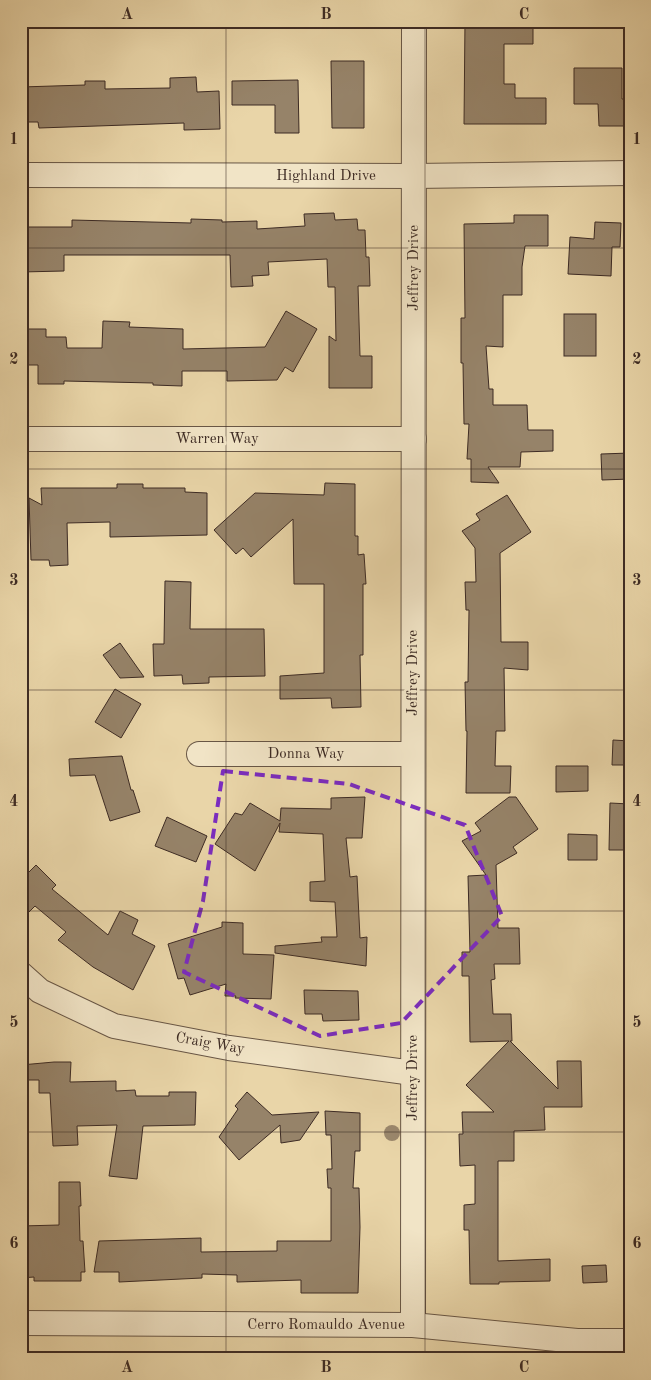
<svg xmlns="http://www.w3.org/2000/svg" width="651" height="1380" viewBox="0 0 651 1380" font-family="'Old Standard TT',serif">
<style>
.green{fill:#ccb892;stroke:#84725b}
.building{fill:#968369;stroke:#3d2b24}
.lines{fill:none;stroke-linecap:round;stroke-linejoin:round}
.minor-casing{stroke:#685645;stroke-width:26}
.minor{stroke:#f1e4c6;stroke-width:24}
.tree{fill:#9a876c}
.marked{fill:none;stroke:#7b2cbf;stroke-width:4;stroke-dasharray:10 6;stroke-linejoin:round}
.grid{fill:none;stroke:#3d2b24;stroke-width:1;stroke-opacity:0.55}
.labels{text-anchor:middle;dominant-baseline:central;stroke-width:5;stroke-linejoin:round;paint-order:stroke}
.street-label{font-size:15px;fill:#3d2b24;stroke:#f1e4c6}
.neatline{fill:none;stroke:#3d2b24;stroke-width:2}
.grid-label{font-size:16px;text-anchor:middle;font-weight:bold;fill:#3d2b24}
</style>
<rect width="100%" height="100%" fill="#e9d5a8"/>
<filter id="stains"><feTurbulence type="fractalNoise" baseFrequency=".004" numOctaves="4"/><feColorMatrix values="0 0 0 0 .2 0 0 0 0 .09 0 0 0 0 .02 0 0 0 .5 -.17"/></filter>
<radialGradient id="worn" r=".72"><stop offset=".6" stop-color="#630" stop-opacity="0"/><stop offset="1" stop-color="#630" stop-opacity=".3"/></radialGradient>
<!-- green -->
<polygon class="green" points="21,21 352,21 352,26 21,28"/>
<!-- building -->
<g class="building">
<polygon points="465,21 526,21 526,24 533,24 533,44 504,44 504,84 515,84 515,98 546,98 546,124 464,124"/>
<polygon points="331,61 364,61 364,128 332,128"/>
<polygon points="574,68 622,68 622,99 626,99 626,126 599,126 598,104 574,104"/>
<polygon points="196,77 197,92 219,91 220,129 184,130 184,123 39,128 38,122 21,122 21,87 85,85 85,81 105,81 105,89 170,88 170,78"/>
<polygon points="298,80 299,133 275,133 275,105 232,105 232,81"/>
<polygon points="334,213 335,220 357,219 358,230 365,230 366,257 369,257 370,286 358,286 360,356 372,356 372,388 329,388 329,336 336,341 335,287 328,287 327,259 268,262 269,275 252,276 253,286 231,287 230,255 64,255 64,271 21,272 21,227 72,227 72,220 191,223 191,219 222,220 222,222 257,221 257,229 305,226 304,214"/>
<polygon points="514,215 548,215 548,246 525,246 522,267 522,295 503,295 503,347 486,346 489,389 493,389 493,405 527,405 528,430 553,430 553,451 521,452 520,467 488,467 499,483 471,482 471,459 467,459 469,424 464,424 463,363 461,363 461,318 465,318 464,224 514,223"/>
<polygon points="595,222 621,223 620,247 612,247 611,276 568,274 570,237 594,239"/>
<polygon points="286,311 317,329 293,372 285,367 277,380 227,381 227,371 182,371 182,386 153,385 153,383 64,381 64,384 38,384 38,365 21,365 21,343 25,343 25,329 46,329 46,337 66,337 67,348 102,348 103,321 130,322 129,327 183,329 183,349 265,347"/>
<rect x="564" y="314" width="32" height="42"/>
<polygon points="630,453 630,479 602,480 601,454"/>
<polygon points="325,483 355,484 355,536 358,536 358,555 364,554 366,584 363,584 363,655 360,655 361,707 332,708 331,698 280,699 280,676 324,673 324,584 294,584 293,519 251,557 243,548 236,554 214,530 255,493 324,495"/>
<polygon points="117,484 143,484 143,488 185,488 185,492 207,493 207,535 110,537 110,522 67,523 68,565 50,566 49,560 31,560 29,498 42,505 41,488 117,488"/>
<polygon points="507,495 531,532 500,553 501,642 528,642 528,670 504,668 505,731 496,731 495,766 511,766 510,793 466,793 467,731 466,731 465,682 468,682 469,610 466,610 465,582 476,582 475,548 462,531 480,520 476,514"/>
<polygon points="165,581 191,582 190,629 264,629 265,676 209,677 209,683 183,684 182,675 154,676 153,644 164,644"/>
<polygon points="120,643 144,677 120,678 103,655"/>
<polygon points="115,689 141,704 121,738 95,722"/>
<polygon points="613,740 630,741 630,765 612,765"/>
<polygon points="122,756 131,790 133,790 140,812 110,821 95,775 70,776 69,759"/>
<polygon points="556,766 588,766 588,791 556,792"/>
<polygon points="365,797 362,838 346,838 350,877 357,876 360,938 367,937 366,966 275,953 275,946 322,942 321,937 337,937 335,902 310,901 310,882 325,881 323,834 279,832 280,823 255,871 215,844 235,813 242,815 250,803 280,821 281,808 331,809 331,798"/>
<polygon points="509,797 516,797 538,829 513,847 517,853 496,865 498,928 519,928 520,964 494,964 495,979 491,980 493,1014 511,1014 512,1041 510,1041 558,1089 557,1061 581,1061 582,1107 544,1107 545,1130 514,1131 514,1161 498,1161 498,1261 550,1259 550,1281 499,1282 499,1284 470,1284 469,1230 464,1230 464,1205 475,1204 475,1165 460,1166 459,1134 463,1134 462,1112 494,1112 466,1085 509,1041 470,1042 469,976 462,976 462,952 470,952 468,876 486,875 462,841 481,831 475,823"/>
<polygon points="610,803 630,804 630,850 609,850"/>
<polygon points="167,817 207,836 196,862 155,846"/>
<polygon points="568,834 597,835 597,860 568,860"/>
<polygon points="36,865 56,885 52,889 108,935 120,911 138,920 132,934 155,946 133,990 93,967 58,940 66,932 35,906 21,920 21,880"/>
<polygon points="222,922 243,923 243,954 274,955 271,999 235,998 236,996 225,996 226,984 190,995 184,978 178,979 168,944 222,927"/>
<polygon points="304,990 358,991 359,1020 323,1021 322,1014 305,1014"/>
<polygon points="54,1062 71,1062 70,1082 116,1081 116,1091 135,1090 136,1096 169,1096 169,1092 196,1092 195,1125 143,1126 137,1179 109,1176 117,1125 77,1126 78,1145 53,1146 50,1093 39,1093 39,1080 21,1080 21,1065"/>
<polygon points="247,1092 272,1115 319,1112 300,1140 281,1143 280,1125 239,1160 219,1137 238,1109 235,1106"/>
<polygon points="325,1111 360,1113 360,1151 355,1151 353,1188 359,1188 360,1227 358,1293 301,1293 301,1280 237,1282 237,1275 202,1274 202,1278 119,1282 119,1272 94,1272 99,1241 201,1238 201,1252 277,1251 277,1241 331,1241 331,1188 328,1188 327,1169 332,1169 331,1135 326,1135"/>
<polygon points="59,1182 80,1182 81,1206 79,1206 80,1241 83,1241 85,1272 81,1272 81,1281 34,1281 34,1277 21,1278 21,1226 59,1225"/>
<polygon points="606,1265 607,1282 583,1283 582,1266"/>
</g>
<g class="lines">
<defs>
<g id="minor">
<polyline points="21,175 414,176 630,173"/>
<polyline points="21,439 414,439"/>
<polyline points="199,754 413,754"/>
<polyline points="21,974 40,991 114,1026 229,1048 413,1073"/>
<polyline points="21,1323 413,1325 577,1341 630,1341"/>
<polyline points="413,1325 414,21"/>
</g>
</defs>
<!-- minor casing -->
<use href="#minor" class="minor-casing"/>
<!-- minor -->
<use href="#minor" class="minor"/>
</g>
<!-- trees -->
<circle class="tree" cx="392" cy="1133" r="8"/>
<!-- marked area -->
<path class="marked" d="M223 771 349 784 465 825 502 916 401 1023 320 1036 184 972 203 901Z"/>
<!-- grid -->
<path class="grid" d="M226 21V1359M425 21V1359M21 248H630M21 469H630M21 690H630M21 911H630M21 1132H630"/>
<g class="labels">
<!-- street labels -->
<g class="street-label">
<text x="326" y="176">Highland Drive</text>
<text transform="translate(414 268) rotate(-90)">Jeffrey Drive</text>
<text x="217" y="439">Warren Way</text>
<text transform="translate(413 673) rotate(-90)">Jeffrey Drive</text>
<text x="306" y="754">Donna Way</text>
<text transform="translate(210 1044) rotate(10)">Craig Way</text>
<text transform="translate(413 1078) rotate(-90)">Jeffrey Drive</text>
<text x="326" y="1325">Cerro Romauldo Avenue</text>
</g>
</g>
<!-- margin -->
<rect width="651" height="1380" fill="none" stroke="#e9d5a8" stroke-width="55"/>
<rect x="28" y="28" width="596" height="1324" class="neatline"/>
<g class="grid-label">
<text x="127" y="19">A</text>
<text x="326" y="19">B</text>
<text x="524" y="19">C</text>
<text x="14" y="144">1</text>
<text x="637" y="144">1</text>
<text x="14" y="364">2</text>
<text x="637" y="364">2</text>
<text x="14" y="585">3</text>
<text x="637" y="585">3</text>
<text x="14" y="806">4</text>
<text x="637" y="806">4</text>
<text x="14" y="1027">5</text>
<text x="637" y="1027">5</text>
<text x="14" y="1248">6</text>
<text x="637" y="1248">6</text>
<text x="127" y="1372">A</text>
<text x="326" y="1372">B</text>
<text x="524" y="1372">C</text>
</g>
<rect width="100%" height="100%" filter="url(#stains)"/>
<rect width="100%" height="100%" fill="url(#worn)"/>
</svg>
